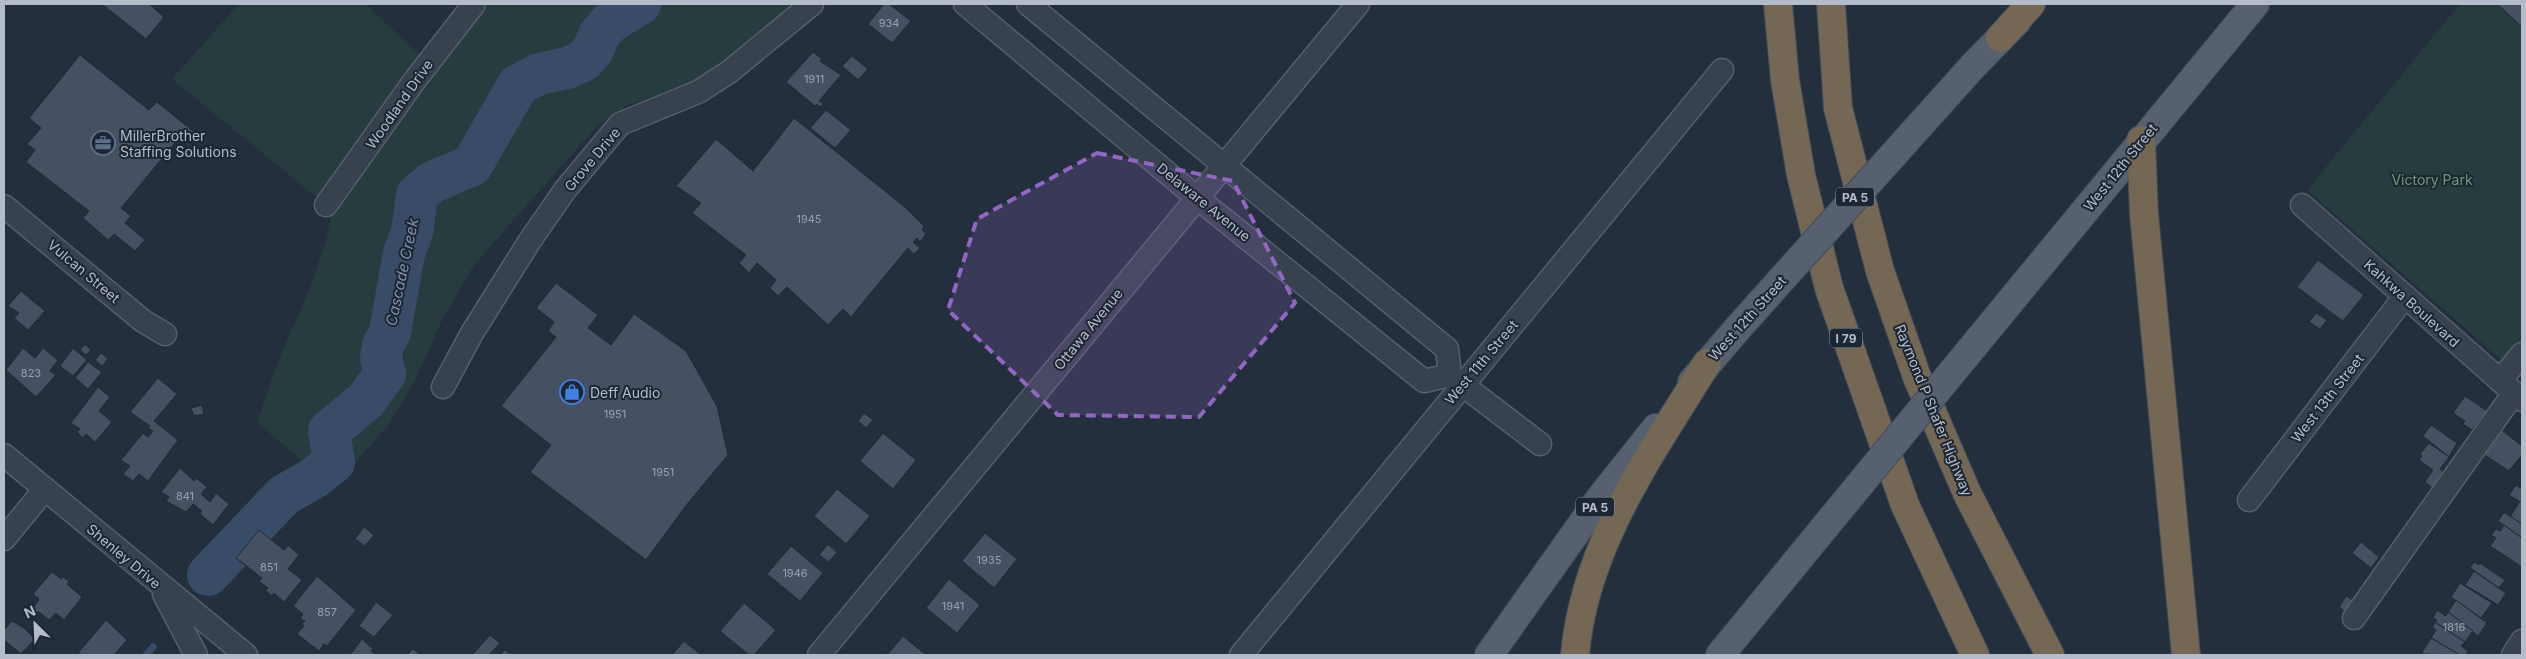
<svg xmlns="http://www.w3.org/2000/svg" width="2526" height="659" viewBox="0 0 2526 659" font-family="Inter,sans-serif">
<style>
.green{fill:#263c3f}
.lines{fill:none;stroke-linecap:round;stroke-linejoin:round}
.stream{stroke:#394c67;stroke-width:7}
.river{stroke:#394c67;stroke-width:42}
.building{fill:#455162;stroke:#1f2835}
.minor-casing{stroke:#565f6c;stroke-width:25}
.major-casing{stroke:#414a57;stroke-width:30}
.highway-casing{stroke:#434c59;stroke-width:30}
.minor{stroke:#38414e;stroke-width:22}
.major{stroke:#56606e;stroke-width:28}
.highway{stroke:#746855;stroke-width:28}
.major-bridge-casing{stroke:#414a57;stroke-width:30;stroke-linecap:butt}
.major-bridge{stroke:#56606e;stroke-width:28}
.marked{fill:#9266c3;fill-opacity:0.2;stroke:#9266c3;stroke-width:4;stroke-dasharray:10 6;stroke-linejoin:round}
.labels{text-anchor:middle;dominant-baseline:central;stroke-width:4;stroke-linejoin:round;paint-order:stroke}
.number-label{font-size:11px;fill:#98a1af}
.shield{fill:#1d2633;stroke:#878f9c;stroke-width:1}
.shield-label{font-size:12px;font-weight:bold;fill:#b4bcc9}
.street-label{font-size:14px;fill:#b4bcc9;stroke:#1d2633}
.poi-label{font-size:14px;fill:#b4bcc9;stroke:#1d2633;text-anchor:start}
.park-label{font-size:14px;fill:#6b9a76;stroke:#1d2633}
.water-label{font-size:15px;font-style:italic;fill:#7c92b1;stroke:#1d2633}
</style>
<rect width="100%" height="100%" fill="#242f3e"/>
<!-- green -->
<g class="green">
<polygon points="239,4 365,4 420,55 359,139 327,205 352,188 421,88 490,4 795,4 747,44 692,83 661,96 628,105 598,125 474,265 442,320 415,381 387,427 333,487 257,422 278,361 310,288 326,241 331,218 326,205 172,79"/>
<polygon points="2460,4 2522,4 2522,345 2506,364 2307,190"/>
</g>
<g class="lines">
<!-- stream -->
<polyline class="stream" points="146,655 153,647"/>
<!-- river -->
<polyline class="river" points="208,575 284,495 314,478 334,462 329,431 365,401 385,374 381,358 383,345 390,332 404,253 412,233 417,195 431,183 472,165 518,85 539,74 567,68 583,61 593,50 599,35 610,22 640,4"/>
</g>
<!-- building -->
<g class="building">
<polygon points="102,4 149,4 164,17 146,39"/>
<polygon points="884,4 889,4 911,21 892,43 868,24"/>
<polygon points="2497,4 2522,4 2522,27"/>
<polygon points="813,52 822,59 820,61 841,75 819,101 824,104 820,107 817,104 815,106 786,82"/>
<polygon points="80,55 149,110 157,102 194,132 186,143 179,138 121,208 131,216 125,223 145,240 135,251 114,234 108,240 83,218 89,211 26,162 35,150 27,144 41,128 29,118"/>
<polygon points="852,56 868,69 858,80 842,66"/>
<polygon points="826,110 851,130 835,148 810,128"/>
<polygon points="794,118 906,208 924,226 922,230 926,234 920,242 917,238 913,242 920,248 914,254 908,248 851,317 843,309 828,325 787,287 778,296 770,288 776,280 757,263 749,273 739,263 746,255 692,213 701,203 676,186 716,139 753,171"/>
<polygon points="2318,260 2364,295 2343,321 2297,287"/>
<polygon points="556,283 598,315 588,328 611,345 634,314 686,351 717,406 728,455 688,503 646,560 530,472 551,445 501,406 556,337 548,331 554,322 536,308"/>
<polygon points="21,291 45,311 28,330 14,318 19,313 8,306"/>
<polygon points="2316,313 2327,320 2320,329 2309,322"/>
<polygon points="85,344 91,350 86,355 80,350"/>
<polygon points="23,348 35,358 43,348 58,360 50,371 56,375 36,397 6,370"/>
<polygon points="73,348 87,360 73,376 60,366"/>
<polygon points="101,353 108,359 102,366 95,360"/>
<polygon points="88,362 102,372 88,389 75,378"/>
<polygon points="158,378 177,394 154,421 178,440 148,481 139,474 133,481 123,474 130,466 121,460 143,433 148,437 153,431 148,428 150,426 130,412"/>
<polygon points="98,387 110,397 99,411 112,422 95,442 86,434 83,438 77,432 80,429 71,423"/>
<polygon points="2465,396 2487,411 2472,430 2463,424 2465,421 2453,413"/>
<polygon points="202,405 204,414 194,416 191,408"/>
<polygon points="864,413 873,420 866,428 858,421"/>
<polygon points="2431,425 2457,443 2449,457 2423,436"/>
<polygon points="2498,427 2522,446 2522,455 2509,471 2479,451"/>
<polygon points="883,433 916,460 893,489 860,461"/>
<polygon points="2429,443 2449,457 2440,469 2448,476 2435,490 2425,482 2433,470 2419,460 2422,456 2420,454"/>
<polygon points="180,468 194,481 196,478 207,487 201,494 210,502 216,493 229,504 213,525 200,514 202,511 193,504 186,512 166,501 169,497 161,492"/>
<polygon points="2516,485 2522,489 2522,503 2509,495"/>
<polygon points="837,489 870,516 846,544 814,516"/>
<polygon points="2520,501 2522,503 2522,524 2510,517"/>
<polygon points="2504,512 2522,524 2522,538 2498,521"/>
<polygon points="2504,525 2522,538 2522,567 2490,546 2496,538 2491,535 2496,529 2500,531"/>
<polygon points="364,527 374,535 365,546 355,539"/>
<polygon points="259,530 284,550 288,545 299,555 288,569 302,580 284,602 274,593 272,596 265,590 268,588 259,581 262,578 236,558"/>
<polygon points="985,533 1017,559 994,588 962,561"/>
<polygon points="2361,542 2379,557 2371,568 2352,553"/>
<polygon points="828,544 837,552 829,562 819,555"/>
<polygon points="791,546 823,573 800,601 767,574"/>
<polygon points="2474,562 2479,565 2480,563 2505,580 2499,588 2470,568"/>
<polygon points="2474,571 2506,593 2498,605 2465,585"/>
<polygon points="52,572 61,579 63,577 69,581 67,584 82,597 64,620 56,613 49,620 39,612 37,613 32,610 39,599 33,594"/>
<polygon points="317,576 356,610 327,646 324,644 319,651 297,634 304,626 302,624 305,621 300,618 303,614 293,606"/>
<polygon points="949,579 980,605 957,633 926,608"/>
<polygon points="2460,583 2492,603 2481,618 2451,597"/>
<polygon points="2346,596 2356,602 2347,613 2339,607"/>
<polygon points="2456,600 2487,623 2478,636 2448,612"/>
<polygon points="376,602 393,615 374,637 359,626"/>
<polygon points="744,603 776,630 754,655 749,655 720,631"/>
<polygon points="2437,610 2446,616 2448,612 2473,631 2465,642 2435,622 2437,620 2433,618"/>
<polygon points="106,620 127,640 114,655 81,655 78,653"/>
<polygon points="12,621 24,628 35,639 21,654 4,640 4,630"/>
<polygon points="2435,622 2465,642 2461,646 2468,651 2466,655 2460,655 2431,638 2436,630 2432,627"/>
<polygon points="490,635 500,643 489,655 472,655"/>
<polygon points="903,636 926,655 887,655"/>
<polygon points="2431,638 2460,655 2421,654"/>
<polygon points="362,639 373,649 371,651 376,655 350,655"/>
<polygon points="684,641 701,655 672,655"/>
<polygon points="413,649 420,654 407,655"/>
<polygon points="505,650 511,655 500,655"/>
</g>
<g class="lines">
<defs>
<g id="minor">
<polyline points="965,4 1196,197 1424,381 1450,375 1447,349 1028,4"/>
<polyline points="326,205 415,80 474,4"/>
<polyline points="2302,205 2522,400"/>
<polyline points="4,206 143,321 165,334"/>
<polyline points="1451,376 1540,444"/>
<polyline points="2500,381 2522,354"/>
<polyline points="443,387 472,333 529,242 565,190 620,124 698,92 729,72 812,4"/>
<polyline points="4,455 246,655"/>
<polyline points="2249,500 2405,296"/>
<polyline points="4,539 45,489"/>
<polyline points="164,594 196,655"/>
<polyline points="2354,618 2514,393"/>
<polyline points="819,655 1358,4"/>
<polyline points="1241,655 1722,70"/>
<polyline points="2513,655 2522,641"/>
</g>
<g id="major">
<polyline points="1973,66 2017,21"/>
<polyline points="2009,303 2255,4"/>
<polyline points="1692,382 1738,328"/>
<polyline points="1489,655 1601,497 1656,428"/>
<polyline points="1720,655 1824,528"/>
</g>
<g id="highway">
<polyline points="1778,4 1785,80 1801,175 1829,288 1905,505 1975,655"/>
<polyline points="1831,4 1838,108 1880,271 1917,377 1967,493 2050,655"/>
<polyline points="2000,38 2031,4"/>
<polyline points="2141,140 2144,214 2186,655"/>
<path d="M1575 655C1584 546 1651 454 1707 363"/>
</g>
</defs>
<!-- minor casing -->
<use href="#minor" class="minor-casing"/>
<!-- major casing -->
<use href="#major" class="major-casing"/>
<!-- highway casing -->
<use href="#highway" class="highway-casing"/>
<!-- minor -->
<use href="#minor" class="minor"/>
<!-- major -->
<use href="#major" class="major"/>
<!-- highway -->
<use href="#highway" class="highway"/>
<defs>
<g id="major-bridge">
<polyline points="1738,328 1973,66"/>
<polyline points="1824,528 2009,303"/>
</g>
</defs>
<!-- major-bridge casing -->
<use href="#major-bridge" class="major-bridge-casing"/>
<!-- major-bridge -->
<use href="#major-bridge" class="major-bridge"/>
</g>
<!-- marked area -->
<path class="marked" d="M1097 153 1233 181 1295 303 1199 417 1058 415 948 310 977 219Z"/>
<!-- icons -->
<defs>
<symbol id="office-ring" viewBox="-11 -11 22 22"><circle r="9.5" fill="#1d2633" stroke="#5c6f8a" stroke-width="1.5"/><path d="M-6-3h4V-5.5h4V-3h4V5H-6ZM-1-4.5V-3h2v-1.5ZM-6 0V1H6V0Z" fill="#5c6f8a"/></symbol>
<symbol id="shop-ring" viewBox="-11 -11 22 22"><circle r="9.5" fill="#1d2633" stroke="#3f7fe0" stroke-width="1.5"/><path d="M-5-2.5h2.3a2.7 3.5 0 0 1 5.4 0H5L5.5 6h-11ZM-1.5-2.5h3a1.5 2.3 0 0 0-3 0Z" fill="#3f7fe0"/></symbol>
</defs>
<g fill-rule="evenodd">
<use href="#office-ring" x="89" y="129" width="28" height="28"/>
<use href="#shop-ring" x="558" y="378" width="28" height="28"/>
</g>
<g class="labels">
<!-- number labels -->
<g class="number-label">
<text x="889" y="23">934</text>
<text x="814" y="79">1911</text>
<text x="809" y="219">1945</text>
<text x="31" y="373">823</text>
<text x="615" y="414">1951</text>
<text x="663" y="472">1951</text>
<text x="185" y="496">841</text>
<text x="989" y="560">1935</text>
<text x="269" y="567">851</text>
<text x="795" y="573">1946</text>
<text x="953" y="606">1941</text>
<text x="327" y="612">857</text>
<text x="2454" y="627">1816</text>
</g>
<!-- shield labels -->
<g class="shield">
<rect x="1836" y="187.5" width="38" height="19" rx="4"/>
<rect x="1830" y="328.5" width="32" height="19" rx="4"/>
<rect x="1576" y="497.5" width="38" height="19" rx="4"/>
</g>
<g class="shield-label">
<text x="1855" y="197">PA 5</text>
<text x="1846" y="338">I 79</text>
<text x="1595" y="507">PA 5</text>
</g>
<!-- street labels -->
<g class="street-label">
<text transform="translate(399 104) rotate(-55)">Woodland Drive</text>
<text transform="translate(592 159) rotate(-50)">Grove Drive</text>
<text transform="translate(2120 167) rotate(-51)">West 12th Street</text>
<text transform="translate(1204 202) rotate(39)">Delaware Avenue</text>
<text transform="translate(84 271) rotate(40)">Vulcan Street</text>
<text transform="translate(2412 303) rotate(42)">Kahkwa Boulevard</text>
<text transform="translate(1747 318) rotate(-48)">West 12th Street</text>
<text transform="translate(1088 329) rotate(-51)">Ottawa Avenue</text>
<text transform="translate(1481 362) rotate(-50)">West 11th Street</text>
<text transform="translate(2327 398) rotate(-52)">West 13th Street</text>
<text transform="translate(1934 410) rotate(68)">Raymond P Shafer Highway</text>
<text transform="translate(124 556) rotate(40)">Shenley Drive</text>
</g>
<!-- poi labels -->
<g class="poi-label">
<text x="120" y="135">MillerBrother<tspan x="120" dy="16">Staffing Solutions</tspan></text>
<text x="590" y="392">Deff Audio</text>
</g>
<!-- park labels -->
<g class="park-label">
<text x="2432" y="179">Victory Park</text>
</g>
<!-- water labels -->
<g class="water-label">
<text transform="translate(402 272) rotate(-78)">Cascade Creek</text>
</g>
</g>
<!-- border -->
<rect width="2526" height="659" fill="none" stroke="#b4bcc9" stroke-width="10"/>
<!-- north arrow -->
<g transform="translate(35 624) rotate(336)" stroke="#1d2633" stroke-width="4" paint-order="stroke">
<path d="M0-4L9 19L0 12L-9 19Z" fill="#b4bcc9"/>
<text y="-8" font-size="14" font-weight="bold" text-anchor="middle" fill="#b4bcc9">N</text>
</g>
</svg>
